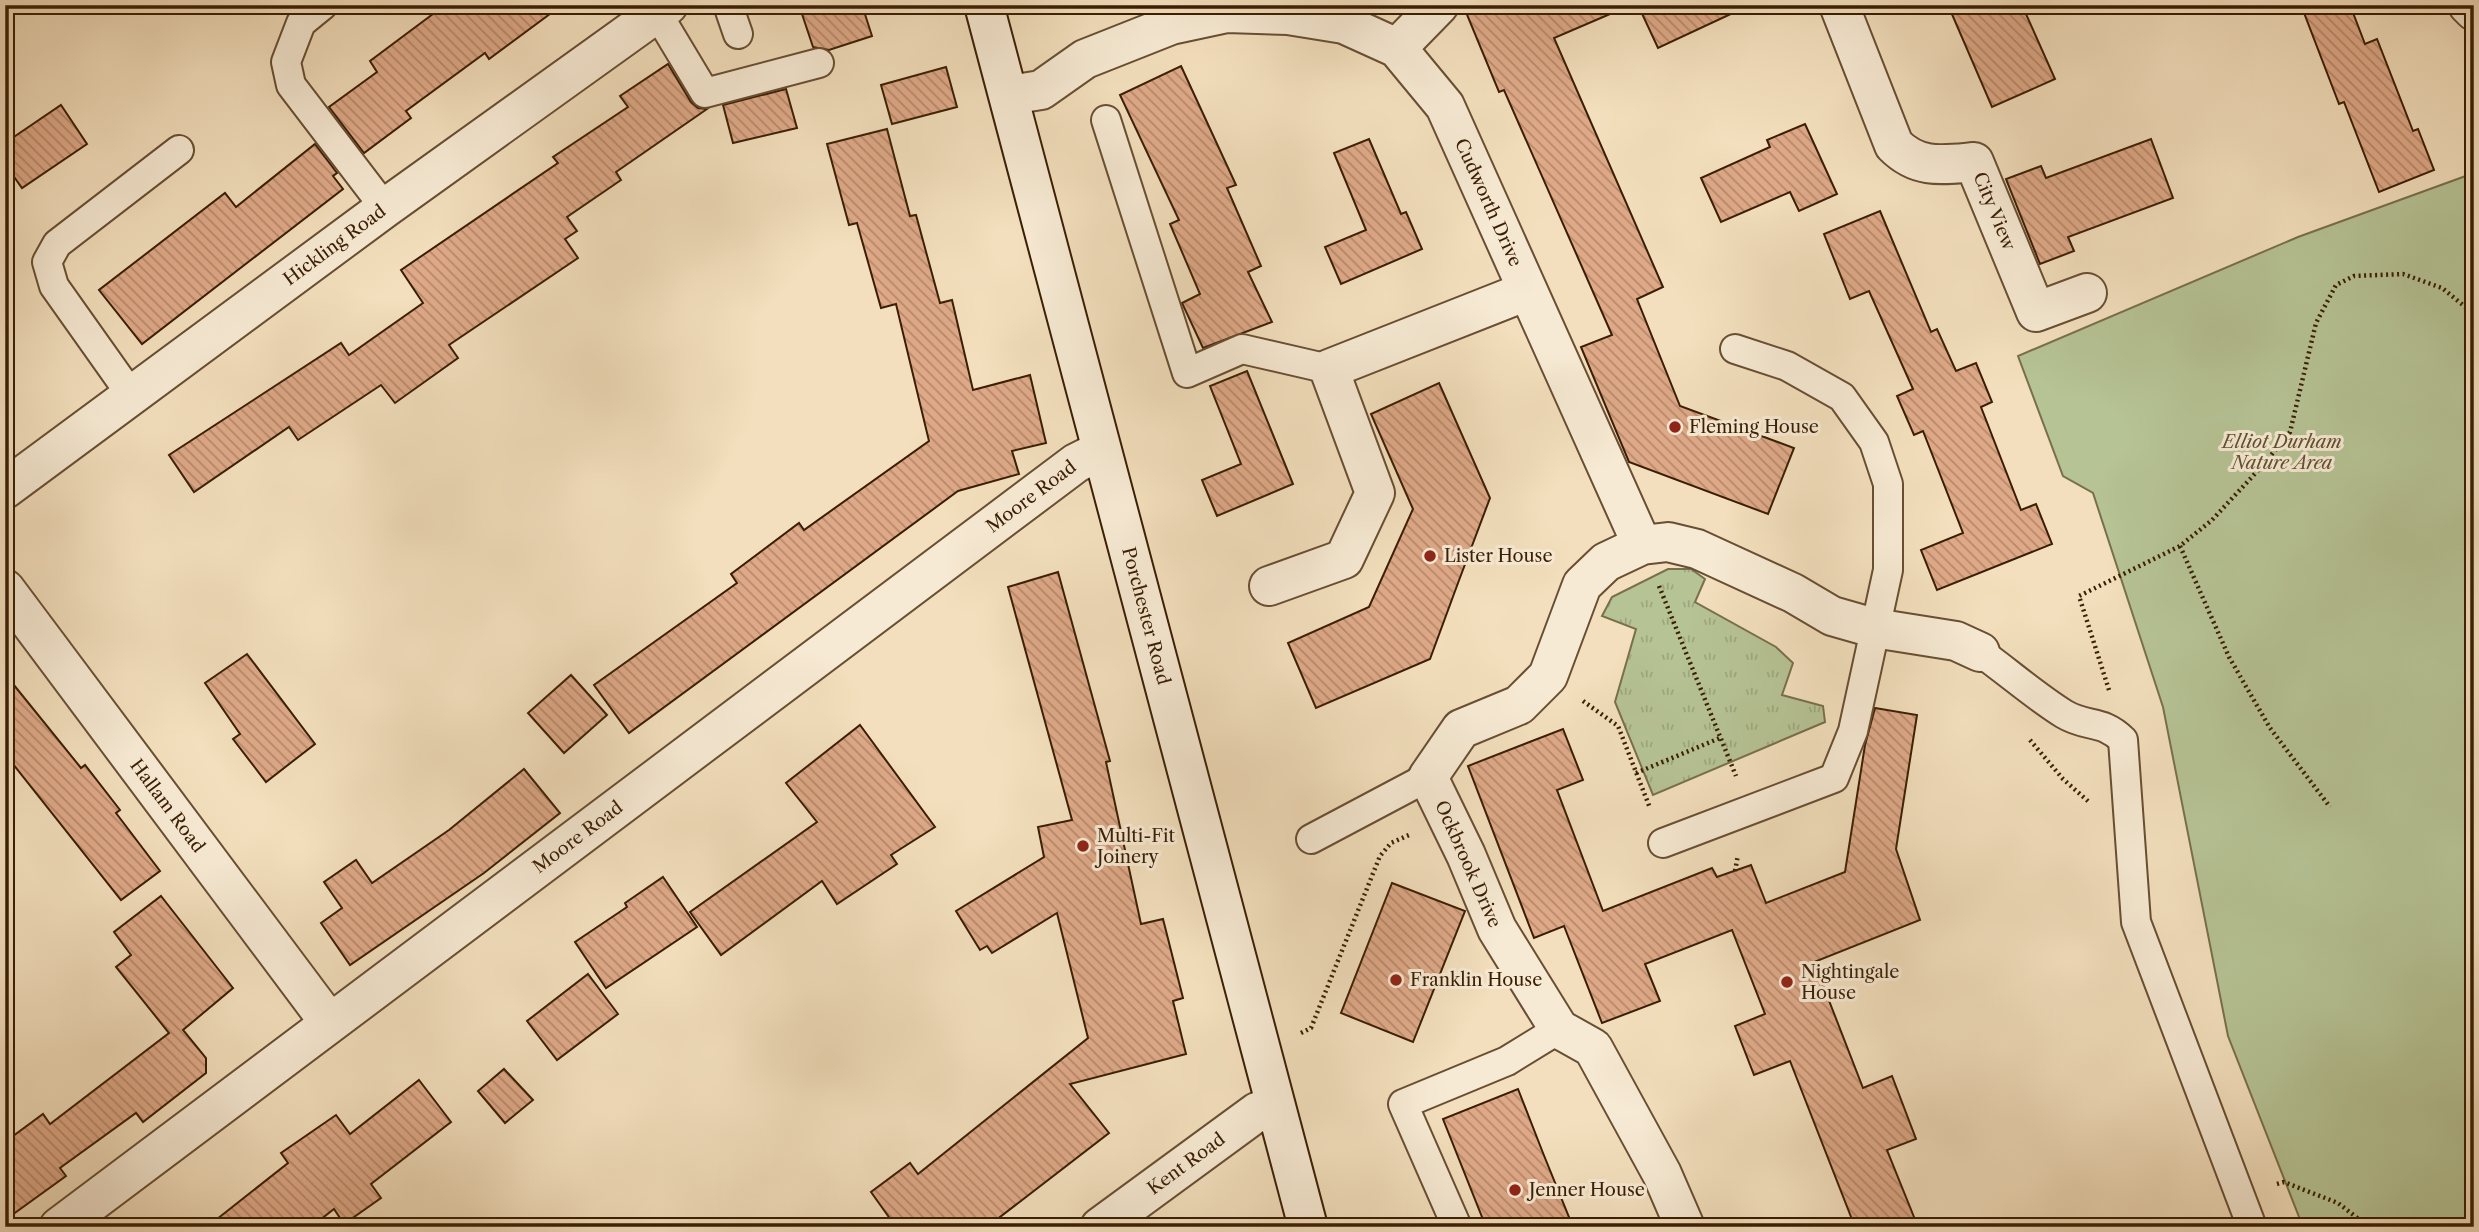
<svg xmlns="http://www.w3.org/2000/svg" width="2479" height="1232" viewBox="0 0 2479 1232" font-family="'Libre Caslon Text',serif">
<style>
.grass{fill:url(#grass-tufts);stroke:#78704c;stroke-width:2}
.park{fill:#b6c395;stroke:#78704c;stroke-width:2}
.building{fill:url(#building-back-hatch);stroke:#3a1e04;stroke-width:2}
.lines{fill:none;stroke-linecap:round;stroke-linejoin:round}
.lane-casing{stroke:#684e32;stroke-width:32}
.street-casing{stroke:#684e32;stroke-width:42}
.secondary-casing{stroke:#3a1e04;stroke-width:42}
.path{stroke:#3a1e04;stroke-width:4.5;stroke-dasharray:2 3.5;stroke-linecap:butt}
.lane{stroke:#f7ead4;stroke-width:28}
.street{stroke:#f7ead4;stroke-width:38}
.secondary{stroke:#f7ead4;stroke-width:38}
.poi-dot{fill:#8f2418;stroke:#f7ead4;stroke-width:2.5}
.labels{text-anchor:middle;dominant-baseline:central;stroke-width:6;stroke-linejoin:round;paint-order:stroke}
.street-label{font-size:18px;fill:#3a1e04;stroke:#f7ead4}
.poi-label{font-size:18px;fill:#3a1e04;stroke:#f7ead4;text-anchor:start}
.park-label{font-size:18px;font-style:italic;fill:#5f5030;stroke:#f7ead4}
</style>
<defs>
<pattern id="grass-tufts" width="24" height="20" patternUnits="userSpaceOnUse" patternTransform="scale(1.75)"><rect width="24" height="20" fill="#b6c395"/><path d="M3 7l-1-3M5 7V3M7 7l1-3M15 17l-1-3M17 17v-4M19 17l1-3" fill="none" stroke="#9da77f"/></pattern>
<pattern id="building-back-hatch" width="6" height="6" patternUnits="userSpaceOnUse" patternTransform="scale(1.75)"><rect width="6" height="6" fill="#dfa988"/><path d="M-1 5l2 2M0 0l6 6M5-1l2 2" fill="none" stroke="#b6896d"/></pattern>
</defs>
<rect width="100%" height="100%" fill="#f3dfbd"/>
<filter id="stains"><feTurbulence type="fractalNoise" baseFrequency=".00286" numOctaves="4"/><feColorMatrix values="0 0 0 0 .2 0 0 0 0 .09 0 0 0 0 .02 0 0 0 .5 -.17"/></filter>
<radialGradient id="worn" r=".72"><stop offset=".6" stop-color="#630" stop-opacity="0"/><stop offset="1" stop-color="#630" stop-opacity=".3"/></radialGradient>
<!-- grass -->
<polygon class="grass" points="1668,569 1691,569 1705,579 1695,602 1776,647 1793,663 1782,695 1823,706 1825,722 1653,795 1615,702 1636,629 1602,616 1612,597"/>
<!-- park -->
<polygon class="park" points="2474,173 2474,1227 2303,1227 2228,1036 2163,707 2093,493 2063,476 2018,356 2298,237"/>
<!-- building -->
<g class="building">
<polygon points="445,5 562,5 489,59 485,53 406,111 411,118 364,153 329,107 377,72 370,61"/>
<polygon points="799,5 862,5 872,36 829,50 813,47"/>
<polygon points="1463,5 1631,5 1554,38 1663,287 1637,299 1680,406 1794,448 1768,514 1629,462 1581,347 1612,335 1504,90 1499,92"/>
<polygon points="1638,5 1750,5 1658,48"/>
<polygon points="1948,5 2022,5 2055,79 1992,107"/>
<polygon points="2301,5 2350,5 2365,44 2377,39 2413,131 2418,129 2434,170 2379,192 2344,102 2339,104"/>
<polygon points="668,64 691,102 698,108 707,109 616,172 621,180 567,217 577,231 565,239 578,258 449,345 458,358 395,403 381,385 298,440 289,427 194,492 169,455 341,343 349,355 423,303 401,270 558,163 553,157 628,107 620,96"/>
<polygon points="1181,66 1236,185 1227,188 1261,266 1248,272 1272,322 1203,348 1182,303 1200,294 1170,224 1179,220 1120,95"/>
<polygon points="946,67 957,107 892,124 881,85"/>
<polygon points="786,89 797,128 733,143 723,105"/>
<polygon points="61,105 87,144 22,188 5,164 5,143"/>
<polygon points="1805,124 1837,194 1799,211 1790,192 1721,222 1701,178 1770,147 1767,140"/>
<polygon points="887,129 910,216 916,215 940,303 952,300 973,390 1030,375 1046,443 1012,451 1019,474 958,491 629,733 594,685 737,583 731,574 799,523 804,530 929,441 896,304 881,308 857,223 849,225 827,144"/>
<polygon points="1369,139 1401,214 1406,212 1422,249 1341,284 1325,247 1366,230 1334,153"/>
<polygon points="2151,139 2173,198 2068,237 2074,251 2040,264 2006,179 2041,166 2046,178"/>
<polygon points="315,144 337,173 333,176 343,189 142,344 99,290 225,193 236,207"/>
<polygon points="1880,211 1931,332 1937,329 1956,371 1976,363 1992,402 1981,407 2021,510 2036,504 2052,544 1937,590 1921,550 1963,533 1923,431 1914,435 1897,396 1913,389 1869,291 1850,299 1824,234"/>
<polygon points="1247,371 1293,484 1217,516 1202,480 1241,464 1210,386"/>
<polygon points="1439,383 1490,498 1458,583 1430,659 1316,708 1288,643 1369,607 1413,509 1371,414"/>
<polygon points="1058,572 1110,761 1106,762 1141,924 1163,919 1183,998 1173,1001 1186,1054 1070,1084 1109,1133 987,1227 896,1227 871,1192 910,1163 918,1174 1088,1038 1057,913 992,953 987,946 980,950 956,911 1044,857 1038,827 1072,820 1008,587"/>
<polygon points="247,654 315,744 266,782 233,739 240,734 205,683"/>
<polygon points="5,674 81,768 85,765 120,810 116,813 160,871 121,900 5,754"/>
<polygon points="571,675 607,715 564,753 528,713"/>
<polygon points="1875,708 1917,715 1896,849 1920,920 1814,962 1863,1088 1892,1076 1916,1139 1887,1150 1918,1227 1855,1227 1790,1061 1754,1075 1735,1026 1765,1014 1732,930 1645,964 1660,1001 1602,1023 1564,926 1534,938 1468,766 1563,729 1583,780 1557,790 1603,911 1712,868 1717,877 1751,865 1766,903 1845,872 1865,745"/>
<polygon points="860,725 935,827 891,855 897,864 837,904 822,881 721,955 690,912 817,822 786,783"/>
<polygon points="524,769 560,813 484,873 350,965 321,923 342,908 324,882 356,860 372,883 449,830"/>
<polygon points="663,877 697,927 606,988 575,942 627,907 625,903"/>
<polygon points="1392,883 1465,911 1413,1042 1341,1013"/>
<polygon points="161,896 233,988 183,1030 206,1058 206,1073 143,1122 136,1113 60,1168 66,1176 5,1220 5,1142 43,1114 50,1124 169,1033 116,967 131,955 114,932"/>
<polygon points="588,974 618,1014 557,1060 527,1021"/>
<polygon points="504,1069 533,1100 505,1123 478,1091"/>
<polygon points="419,1080 451,1122 371,1184 381,1198 344,1224 334,1209 311,1227 207,1227 288,1163 281,1153 336,1115 350,1134"/>
<polygon points="1518,1089 1543,1153 1573,1227 1486,1227 1443,1119"/>
</g>
<g class="lines">
<defs>
<g id="lane">
<polyline points="323,5 301,23 286,62 291,85 385,208"/>
<polyline points="728,5 738,34"/>
<polyline points="657,13 705,93 819,63"/>
<polyline points="1106,120 1187,373 1242,349 1329,369"/>
<polyline points="132,396 54,286 47,262 57,244 179,150"/>
<path d="M1980 652C2008 672 2035 696 2064 714 2087 728 2102 719 2123 740L2136 922 2252 1227"/>
<polyline points="1311,839 1428,777"/>
<polyline points="1663,843 1834,778 1853,731 1888,570 1888,484 1874,442 1842,397 1787,366 1735,349"/>
<polyline points="1457,1227 1403,1104 1507,1061 1559,1029"/>
</g>
<g id="street">
<path id="s1" d="M1839 5 1894 145C1918 169 1941 165 1974 162L2036 312 2087 293"/>
<polyline points="2468,5 2474,11"/>
<polyline points="1397,48 1439,5"/>
<path id="s2" d="M1009 95 1041 90 1085 59 1171 25 1227 13 1288 15 1344 24 1397 48 1445 106 1642 545"/>
<path id="s3" d="M5 489 385 208 668 5"/>
<polyline points="1269,586 1344,559 1375,493 1329,369 1527,291"/>
<path id="s4" d="M5 589 329 1022"/>
<path id="s5" d="M59 1227 1076 463 1100 451"/>
<path id="s6" d="M1100 1227 1257 1112 1275 1105"/>
<polyline points="1685,1227 1662,1174 1593,1048 1559,1029 1497,929 1466,855 1428,777 1461,729 1519,705 1548,676 1582,585 1606,562 1642,545 1668,542 1697,549 1793,593 1832,616 1874,628 1956,641 1980,652"/>
</g>
<g id="secondary">
<path id="s7" d="M984 5 1308 1227"/>
</g>
</defs>
<!-- lane casing -->
<use href="#lane" class="lane-casing"/>
<!-- street casing -->
<use href="#street" class="street-casing"/>
<!-- secondary casing -->
<use href="#secondary" class="secondary-casing"/>
<!-- path -->
<g class="path">
<polyline points="868,5 869,6"/>
<polyline points="2180,546 2229,657 2270,728 2330,807"/>
<polyline points="1659,586 1736,776"/>
<polyline points="2109,690 2079,596 2180,546 2212,520 2263,465 2290,432 2316,323 2336,285 2354,276 2403,274 2442,288 2474,314"/>
<polyline points="1583,701 1618,726 1650,808"/>
<polyline points="2030,740 2063,779 2089,802"/>
<polyline points="1636,773 1720,738"/>
<polyline points="1735,871 1738,855"/>
<polyline points="1301,1033 1311,1028 1380,856 1391,843 1409,835"/>
<polyline points="2277,1184 2284,1182 2338,1203 2369,1227"/>
</g>
<!-- lane -->
<use href="#lane" class="lane"/>
<!-- street -->
<use href="#street" class="street"/>
<!-- secondary -->
<use href="#secondary" class="secondary"/>
</g>
<!-- markers -->
<g class="poi-dot">
<circle cx="1675" cy="427" r="7"/>
<circle cx="1430" cy="556" r="7"/>
<circle cx="1083" cy="846" r="7"/>
<circle cx="1396" cy="980" r="7"/>
<circle cx="1787" cy="982" r="7"/>
<circle cx="1515" cy="1190" r="7"/>
</g>
<g class="labels">
<!-- street labels -->
<g class="street-label">
<text stroke="none"><textPath href="#s2" startOffset="593">Cudworth Drive</textPath></text>
<text stroke="none"><textPath href="#s1" startOffset="289">City View</textPath></text>
<text stroke="none"><textPath href="#s3" startOffset="410">Hickling Road</textPath></text>
<text stroke="none"><textPath href="#s5" startOffset="1216">Moore Road</textPath></text>
<text stroke="none"><textPath href="#s7" startOffset="632">Porchester Road</textPath></text>
<text stroke="none"><textPath href="#s4" startOffset="271">Hallam Road</textPath></text>
<text stroke="none"><textPath href="#s5" startOffset="649">Moore Road</textPath></text>
<text transform="translate(1468 864) rotate(66)">Ockbrook Drive</text>
<text stroke="none"><textPath href="#s6" startOffset="107">Kent Road</textPath></text>
</g>
<!-- poi labels -->
<g class="poi-label">
<text x="1689" y="427">Fleming House</text>
<text x="1444" y="556">Lister House</text>
<text x="1097" y="836">Multi-Fit<tspan x="1097" dy="21">Joinery</tspan></text>
<text x="1801" y="972">Nightingale<tspan x="1801" dy="21">House</tspan></text>
<text x="1410" y="980">Franklin House</text>
<text x="1529" y="1190">Jenner House</text>
</g>
<!-- park labels -->
<g class="park-label">
<text x="2282" y="442">Elliot Durham<tspan x="2282" dy="21">Nature Area</tspan></text>
</g>
</g>
<!-- margin -->
<rect width="2479" height="1232" fill="none" stroke="#f3dfbd" stroke-width="28"/>
<rect x="7" y="7" width="2465" height="1218" fill="none" stroke="#3a1e04" stroke-width="3.5"/>
<rect x="14" y="14" width="2451" height="1204" fill="none" stroke="#3a1e04" stroke-width="2"/>
<rect width="100%" height="100%" filter="url(#stains)"/>
<rect width="100%" height="100%" fill="url(#worn)"/>
</svg>
